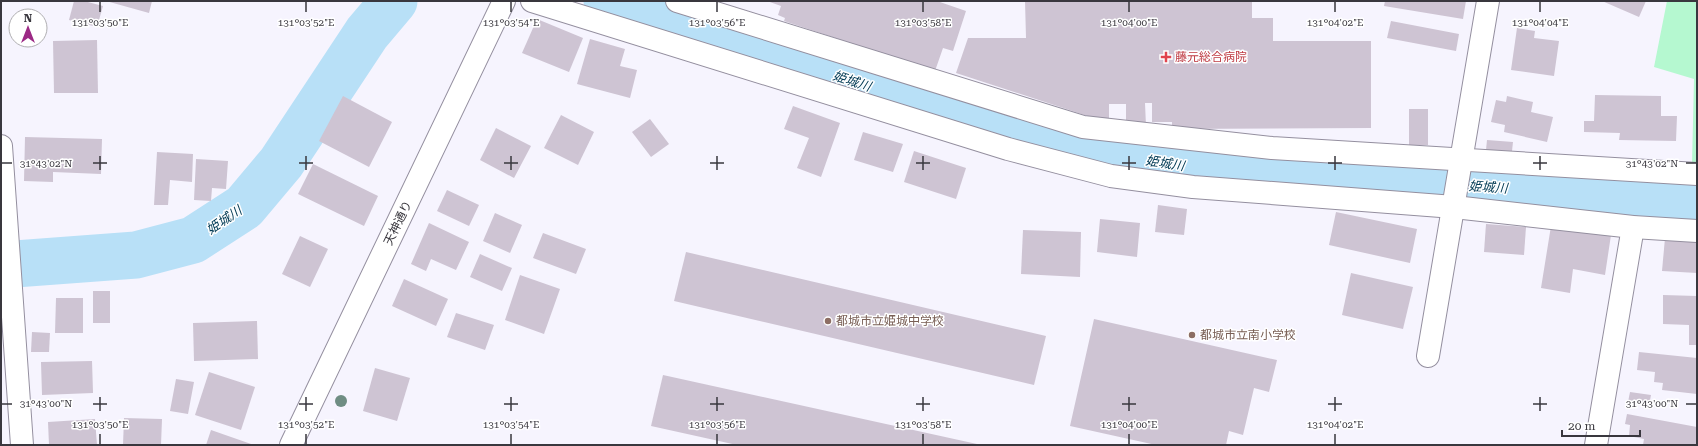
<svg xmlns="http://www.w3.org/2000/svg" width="1698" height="446" viewBox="0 0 1698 446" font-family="'Roboto Serif','Noto Sans JP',serif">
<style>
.green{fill:#b5f8d0}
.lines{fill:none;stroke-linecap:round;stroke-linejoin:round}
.river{stroke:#b8e0f7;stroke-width:47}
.building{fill:#cec4d3}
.minor-casing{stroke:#948f9f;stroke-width:24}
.tertiary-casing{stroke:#948f9f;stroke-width:24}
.minor{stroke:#fff;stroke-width:22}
.tertiary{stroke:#fff;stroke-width:22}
.tree{fill:#6f8d83}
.ticks{fill:none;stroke:#39373e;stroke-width:1.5}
.health-dot{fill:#e0444e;stroke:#fff;stroke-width:1.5}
.education-dot{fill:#8d6e63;stroke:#fff;stroke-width:1.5}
.labels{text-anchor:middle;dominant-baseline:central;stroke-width:3;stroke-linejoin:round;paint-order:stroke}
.health-label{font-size:12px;fill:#be3a42;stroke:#fff;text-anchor:start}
.street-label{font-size:12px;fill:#39373e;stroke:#fff}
.education-label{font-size:12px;fill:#785e54;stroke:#fff;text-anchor:start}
.water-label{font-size:13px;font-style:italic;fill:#003a54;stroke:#fff}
.ticks-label{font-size:10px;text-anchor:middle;fill:#39373e;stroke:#fff;stroke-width:3;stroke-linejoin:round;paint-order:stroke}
</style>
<rect width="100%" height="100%" fill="#f6f4fe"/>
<!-- green -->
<polygon class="green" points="1667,1 1697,1 1697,164 1692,164 1694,79 1654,67"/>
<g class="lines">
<!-- river -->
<g class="river">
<polyline points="607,1 870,87 1095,152 1211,171 1451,184 1697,203"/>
<polyline points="1,265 136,255 193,240 244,207 281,163 367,33 394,1"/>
</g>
</g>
<!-- building -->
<g class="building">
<polygon points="74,1 84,1 103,6 97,27 69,20"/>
<polygon points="106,1 152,1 149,13"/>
<polygon points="767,1 937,1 966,11 953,51 943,48 935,71 784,21 785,18 778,15 781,6"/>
<polygon points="1025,1 1252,1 1252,18 1273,18 1273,41 1371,41 1371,128 1172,129 1172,122 1152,122 1152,103 1145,103 1146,126 1126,127 1126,104 1109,104 1109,123 956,73 968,38 1026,38"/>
<polygon points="1385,1 1466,1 1463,19 1384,6"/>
<polygon points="1602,1 1646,1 1639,17"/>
<polygon points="537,19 583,38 569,72 522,53"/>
<polygon points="1391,21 1459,34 1456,51 1387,38"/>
<polygon points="1517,28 1535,31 1534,38 1559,41 1554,76 1511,70"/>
<polygon points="590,39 625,49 620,66 637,70 630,98 577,84"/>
<polygon points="97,40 98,93 54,93 53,41"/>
<polygon points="1595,95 1661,96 1661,116 1677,116 1676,141 1619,140 1620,133 1584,132 1584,121 1594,121"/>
<polygon points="343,96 392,122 369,167 319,141"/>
<polygon points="1507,96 1533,102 1531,112 1553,117 1547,142 1504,132 1505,125 1491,122 1496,100 1506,102"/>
<polygon points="793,106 840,123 821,177 797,168 809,138 784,129"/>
<rect x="1409" y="109" width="19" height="36"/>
<polygon points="561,115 594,132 578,165 544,148"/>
<polygon points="650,119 669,144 651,157 632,132"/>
<polygon points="496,128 531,146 514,178 480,160"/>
<polygon points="863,132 903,144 893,172 854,160"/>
<polygon points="25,137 102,139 101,174 53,172 53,182 24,181"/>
<polygon points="1487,140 1513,142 1512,151 1486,150"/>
<polygon points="914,151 966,168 956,199 904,182"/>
<polygon points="157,152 193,154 192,182 170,180 168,205 154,205"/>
<polygon points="196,159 228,161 226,189 212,188 211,201 194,200"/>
<polygon points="313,164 378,196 364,226 298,194"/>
<polygon points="447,190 479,205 469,226 437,211"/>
<polygon points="1158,205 1187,209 1184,235 1155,232"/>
<polygon points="1336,212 1417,229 1410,263 1329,245"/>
<polygon points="495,213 522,225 510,253 483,241"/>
<polygon points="1100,219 1140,223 1137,257 1097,252"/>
<polygon points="429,223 469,242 456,270 431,259 426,271 411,264"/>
<polygon points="1486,224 1526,227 1524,255 1484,252"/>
<polygon points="1551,226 1611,235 1605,275 1573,269 1570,293 1541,288"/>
<polygon points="1023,230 1081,232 1080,277 1021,274"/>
<polygon points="543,233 586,249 576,274 533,258"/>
<polygon points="300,236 328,249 310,287 282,274"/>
<polygon points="1665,238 1697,240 1697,273 1662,271"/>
<polygon points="686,252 1046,336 1034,385 674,301"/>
<polygon points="480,254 512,268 502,291 470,277"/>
<polygon points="1351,273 1413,287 1403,329 1342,315"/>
<polygon points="520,275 560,289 544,334 505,320"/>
<polygon points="404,279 448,299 436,326 392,306"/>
<rect x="93" y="291" width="17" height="32"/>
<polygon points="1663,295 1697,296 1697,345 1689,345 1689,325 1663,324"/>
<polygon points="56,298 83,298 83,333 55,333"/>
<polygon points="456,313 494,325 485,350 447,337"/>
<polygon points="1094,319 1277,360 1269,392 1254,388 1243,435 1229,431 1226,445 1156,445 1070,426"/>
<polygon points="257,321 258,359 194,361 193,323"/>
<polygon points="32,332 50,333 49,352 31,352"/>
<polygon points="1639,352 1697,358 1697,394 1662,390 1663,383 1654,382 1655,372 1637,370"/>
<polygon points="92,361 93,393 42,395 41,362"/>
<polygon points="375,368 410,378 397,421 363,411"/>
<polygon points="209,372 255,387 241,430 195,415"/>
<polygon points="663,375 977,444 977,445 737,445 651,426"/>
<polygon points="176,379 194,382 188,414 170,411"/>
<polygon points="1630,392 1651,395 1649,406 1628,402"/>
<polygon points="1627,414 1697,427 1697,445 1643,445 1644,439 1629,436 1630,425 1625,424"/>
<polygon points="124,418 162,419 161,445 123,445"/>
<polygon points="95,419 97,445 49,445 48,422"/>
<polygon points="211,430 254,445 206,445"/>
</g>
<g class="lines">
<defs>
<g id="minor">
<polyline points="532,1 1008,149 1111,176 1193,187 1454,207 1633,227 1697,231"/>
<polyline points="677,1 1083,127 1272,148 1697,174"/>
<polyline points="1,146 22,445"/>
<polyline points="1428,356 1488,1"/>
<polyline points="1596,445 1633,227"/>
</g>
<polyline id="tertiary" points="291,445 504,1"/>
</defs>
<!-- minor casing -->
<use href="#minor" class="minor-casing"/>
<!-- tertiary casing -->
<use href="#tertiary" class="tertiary-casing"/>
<!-- minor -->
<use href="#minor" class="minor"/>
<!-- tertiary -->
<use href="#tertiary" class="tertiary"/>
</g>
<!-- trees -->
<circle class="tree" cx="341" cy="401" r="6"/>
<!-- ticks -->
<path class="ticks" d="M100 2V12M306 2V12M511 2V12M717 2V12M923 2V12M1129 2V12M1335 2V12M1540 2V12M100 156V170M306 156V170M511 156V170M717 156V170M923 156V170M1129 156V170M1335 156V170M1540 156V170M2 163H12M93 163H107M299 163H313M504 163H518M710 163H724M916 163H930M1122 163H1136M1328 163H1342M1533 163H1547M1686 163H1696M100 397V411M306 397V411M511 397V411M717 397V411M923 397V411M1129 397V411M1335 397V411M1540 397V411M2 404H12M93 404H107M299 404H313M504 404H518M710 404H724M916 404H930M1122 404H1136M1328 404H1342M1533 404H1547M1686 404H1696M100 434V444M306 434V444M511 434V444M717 434V444M923 434V444M1129 434V444M1335 434V444"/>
<!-- markers -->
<path class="health-dot" d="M1164 51h4v4h4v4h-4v4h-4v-4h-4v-4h4z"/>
<g class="education-dot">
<circle cx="828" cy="321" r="4"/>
<circle cx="1192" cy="335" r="4"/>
</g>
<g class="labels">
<!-- health labels -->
<g class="health-label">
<text x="1175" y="57">藤元総合病院</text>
</g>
<!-- street labels -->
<g class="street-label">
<text transform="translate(398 223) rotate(-64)">天神通り</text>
</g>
<!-- education labels -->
<g class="education-label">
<text x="836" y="321">都城市立姫城中学校</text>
<text x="1200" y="335">都城市立南小学校</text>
</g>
<!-- water labels -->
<g class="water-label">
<text transform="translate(852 81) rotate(18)">姫城川</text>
<text transform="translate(1165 163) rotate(9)">姫城川</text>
<text transform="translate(1488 187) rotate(4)">姫城川</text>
<text transform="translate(224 220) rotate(-34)">姫城川</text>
</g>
</g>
<g class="ticks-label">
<text x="100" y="26">131°03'50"E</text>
<text x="306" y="26">131°03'52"E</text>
<text x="511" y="26">131°03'54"E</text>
<text x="717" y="26">131°03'56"E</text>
<text x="923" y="26">131°03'58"E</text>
<text x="1129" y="26">131°04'00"E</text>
<text x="1335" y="26">131°04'02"E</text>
<text x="1540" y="26">131°04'04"E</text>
<text x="46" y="167">31°43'02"N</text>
<text x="1652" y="167">31°43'02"N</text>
<text x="46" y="407">31°43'00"N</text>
<text x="1652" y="407">31°43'00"N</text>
<text x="100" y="428">131°03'50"E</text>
<text x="306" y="428">131°03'52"E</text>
<text x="511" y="428">131°03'54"E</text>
<text x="717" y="428">131°03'56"E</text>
<text x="923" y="428">131°03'58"E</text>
<text x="1129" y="428">131°04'00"E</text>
<text x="1335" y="428">131°04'02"E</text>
</g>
<!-- border -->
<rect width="1698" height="446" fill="none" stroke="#39373e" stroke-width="4"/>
<!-- north arrow -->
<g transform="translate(28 28)"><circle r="19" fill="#ffffff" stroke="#b0afb2"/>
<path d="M0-3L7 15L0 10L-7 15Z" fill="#9c2985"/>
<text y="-6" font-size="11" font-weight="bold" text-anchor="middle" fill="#39373e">N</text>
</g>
<!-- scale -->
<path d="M1562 430v6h78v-6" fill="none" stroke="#39373e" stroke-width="2"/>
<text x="1568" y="430" font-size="12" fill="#39373e" stroke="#ffffff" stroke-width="3" paint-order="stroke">20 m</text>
</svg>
